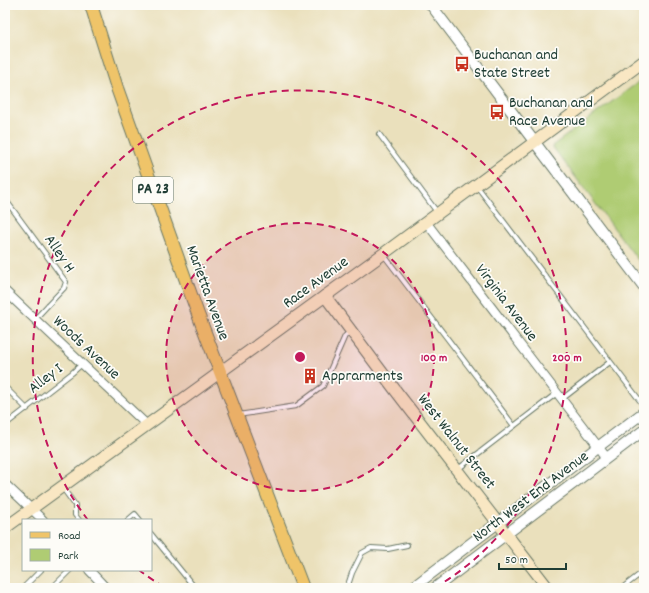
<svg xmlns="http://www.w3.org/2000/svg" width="649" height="593" viewBox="0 0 649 593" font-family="Dekko,sans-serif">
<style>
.green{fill:#afcc73;stroke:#678454}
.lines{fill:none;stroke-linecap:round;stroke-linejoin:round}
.service-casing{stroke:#667664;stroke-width:6}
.minor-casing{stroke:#667664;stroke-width:10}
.tertiary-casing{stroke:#667664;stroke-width:12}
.secondary-casing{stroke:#667664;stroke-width:13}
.primary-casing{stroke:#667664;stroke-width:14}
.service{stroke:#fff;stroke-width:4}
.minor{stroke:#fff;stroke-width:8}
.tertiary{stroke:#fff;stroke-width:10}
.secondary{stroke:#f9e7c3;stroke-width:11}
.primary{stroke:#efc469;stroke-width:12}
.ring{fill:none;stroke:#c2185b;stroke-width:2;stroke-dasharray:7 5}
.labels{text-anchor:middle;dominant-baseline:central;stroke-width:3.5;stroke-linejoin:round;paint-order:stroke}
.shield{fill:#fdfcf7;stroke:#62766e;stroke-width:1}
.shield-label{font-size:15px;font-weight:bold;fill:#1f3d34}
.poi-label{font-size:16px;fill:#1f3d34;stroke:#fdfcf7;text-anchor:start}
.street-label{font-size:16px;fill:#1f3d34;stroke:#fdfcf7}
.centre{fill:#c2185b;stroke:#fdfcf7;stroke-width:2}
.ring-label{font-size:12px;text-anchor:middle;font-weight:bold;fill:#c2185b;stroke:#fdfcf7;stroke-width:3.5;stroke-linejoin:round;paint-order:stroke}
</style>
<rect width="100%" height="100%" fill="#fdfcf7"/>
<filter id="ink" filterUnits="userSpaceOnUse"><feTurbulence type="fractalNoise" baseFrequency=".025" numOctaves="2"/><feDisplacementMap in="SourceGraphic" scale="8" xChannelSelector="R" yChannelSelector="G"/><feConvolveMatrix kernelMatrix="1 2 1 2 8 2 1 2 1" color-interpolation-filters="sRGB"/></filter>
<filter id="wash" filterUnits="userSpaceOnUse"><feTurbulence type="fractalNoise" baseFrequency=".012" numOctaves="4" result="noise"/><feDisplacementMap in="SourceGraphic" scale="16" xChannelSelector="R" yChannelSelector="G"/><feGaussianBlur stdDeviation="0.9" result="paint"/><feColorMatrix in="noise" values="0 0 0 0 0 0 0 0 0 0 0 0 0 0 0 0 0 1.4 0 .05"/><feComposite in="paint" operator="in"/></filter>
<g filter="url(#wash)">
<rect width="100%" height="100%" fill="#eae0bc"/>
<!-- green -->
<polygon class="green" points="644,78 644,268 552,146"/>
</g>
<g filter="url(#ink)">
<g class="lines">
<defs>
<g id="service">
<polyline points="379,134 437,212"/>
<polyline points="476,185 644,406"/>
<polyline points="5,199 66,282 64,288 35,319"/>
<polyline points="383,254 514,426"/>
<polyline points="5,387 27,409"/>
<polyline points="562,399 610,362"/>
<polyline points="238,415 296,406 323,386 345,336 351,331"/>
<polyline points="5,425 72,373 82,364"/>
<polyline points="458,469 557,393"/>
<polyline points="62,487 75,505 75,515 79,520"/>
<polyline points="128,520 135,514 140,520"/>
<polyline points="151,534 195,588"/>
<polyline points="23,588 41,570"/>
<polyline points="52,588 70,570"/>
<polyline points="347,588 352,573 362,553 371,548 388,549 407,545"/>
<polyline points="622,588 644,571"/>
</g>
<g id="minor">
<polyline points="426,222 607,458"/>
<polyline points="5,291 147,425"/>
<polyline points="5,484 43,520"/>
<polyline points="89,570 106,588"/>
</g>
<g id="tertiary">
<polyline points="431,5 644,287"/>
<polyline points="412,588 644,412"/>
<polyline points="435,588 644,430"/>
</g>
<g id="secondary">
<polyline points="325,296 396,391 548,588"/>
<polyline points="5,528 383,254 644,61"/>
</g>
<polyline id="primary" points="91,5 117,88 199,317 303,588"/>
</defs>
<!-- service casing -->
<use href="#service" class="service-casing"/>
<!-- minor casing -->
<use href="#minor" class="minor-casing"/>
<!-- tertiary casing -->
<use href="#tertiary" class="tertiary-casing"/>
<!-- secondary casing -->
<use href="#secondary" class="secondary-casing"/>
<!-- primary casing -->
<use href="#primary" class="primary-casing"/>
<!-- service -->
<use href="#service" class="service"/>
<!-- minor -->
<use href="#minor" class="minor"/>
<!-- tertiary -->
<use href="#tertiary" class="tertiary"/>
<!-- secondary -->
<use href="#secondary" class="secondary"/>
<!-- primary -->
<use href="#primary" class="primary"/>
</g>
</g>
<!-- distance rings -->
<circle cx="300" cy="357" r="134" fill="#c2185b" fill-opacity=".12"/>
<g class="ring">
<circle cx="300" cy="357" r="134"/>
<path d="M164 587A267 267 0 0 1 139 570M88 520A267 267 0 1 1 436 587"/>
</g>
<!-- icons -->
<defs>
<symbol id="bus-bare" viewBox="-9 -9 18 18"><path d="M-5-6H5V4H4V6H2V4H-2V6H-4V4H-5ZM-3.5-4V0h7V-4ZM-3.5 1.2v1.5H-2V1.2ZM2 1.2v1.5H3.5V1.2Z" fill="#c8321e" stroke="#fdfcf7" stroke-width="2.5" paint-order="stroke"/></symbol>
<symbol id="building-bare" viewBox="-9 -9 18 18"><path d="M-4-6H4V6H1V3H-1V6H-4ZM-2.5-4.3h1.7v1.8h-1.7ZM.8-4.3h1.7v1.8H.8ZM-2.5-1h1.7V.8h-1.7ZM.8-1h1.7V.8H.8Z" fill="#c8321e" stroke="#fdfcf7" stroke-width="2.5" paint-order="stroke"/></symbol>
</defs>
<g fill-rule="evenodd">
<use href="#bus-bare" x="451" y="53" width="22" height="22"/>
<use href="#bus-bare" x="486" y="101" width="22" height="22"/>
<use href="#building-bare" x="299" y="365" width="22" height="22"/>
</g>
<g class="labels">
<!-- shield labels -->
<rect class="shield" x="133" y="177" width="40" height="26" rx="3"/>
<g class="shield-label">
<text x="153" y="190">PA 23</text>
</g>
<!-- poi labels -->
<g class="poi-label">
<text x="474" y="55">Buchanan and<tspan x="474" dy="18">State Street</tspan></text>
<text x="509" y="103">Buchanan and<tspan x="509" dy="18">Race Avenue</tspan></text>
<text x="322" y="376">Apprarments</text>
</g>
<!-- street labels -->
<g class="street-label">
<text transform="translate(59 254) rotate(56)">Alley H</text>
<text transform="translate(316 283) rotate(-36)">Race Avenue</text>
<text transform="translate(207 293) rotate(70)">Marietta Avenue</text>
<text transform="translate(506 303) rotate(53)">Virginia Avenue</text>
<text transform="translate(86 348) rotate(43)">Woods Avenue</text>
<text transform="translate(46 379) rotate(-38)">Alley I</text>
<text transform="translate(456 442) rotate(52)">West Walnut Street</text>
<text transform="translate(531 497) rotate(-37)">North West End Avenue</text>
</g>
</g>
<circle cx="300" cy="357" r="6" class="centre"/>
<g class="ring-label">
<text x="434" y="361">100 m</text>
<text x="567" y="361">200 m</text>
</g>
<!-- margin -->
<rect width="649" height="593" fill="none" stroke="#fdfcf7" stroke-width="20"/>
<!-- legend -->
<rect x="22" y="519" width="130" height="52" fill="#fdfcf7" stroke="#a4b0a9"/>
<rect x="30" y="532" width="20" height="6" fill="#efc469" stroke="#a4b0a9"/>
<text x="58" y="539" font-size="12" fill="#1f3d34">Road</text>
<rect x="30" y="549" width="20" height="12" fill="#afcc73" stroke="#a4b0a9"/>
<text x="58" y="559" font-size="12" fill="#1f3d34">Park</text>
<!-- scale -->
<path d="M499 563v6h67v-6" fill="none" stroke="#1f3d34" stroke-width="2"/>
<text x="505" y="563" font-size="12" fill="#1f3d34" stroke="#fdfcf7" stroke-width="3" paint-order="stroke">50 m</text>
</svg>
